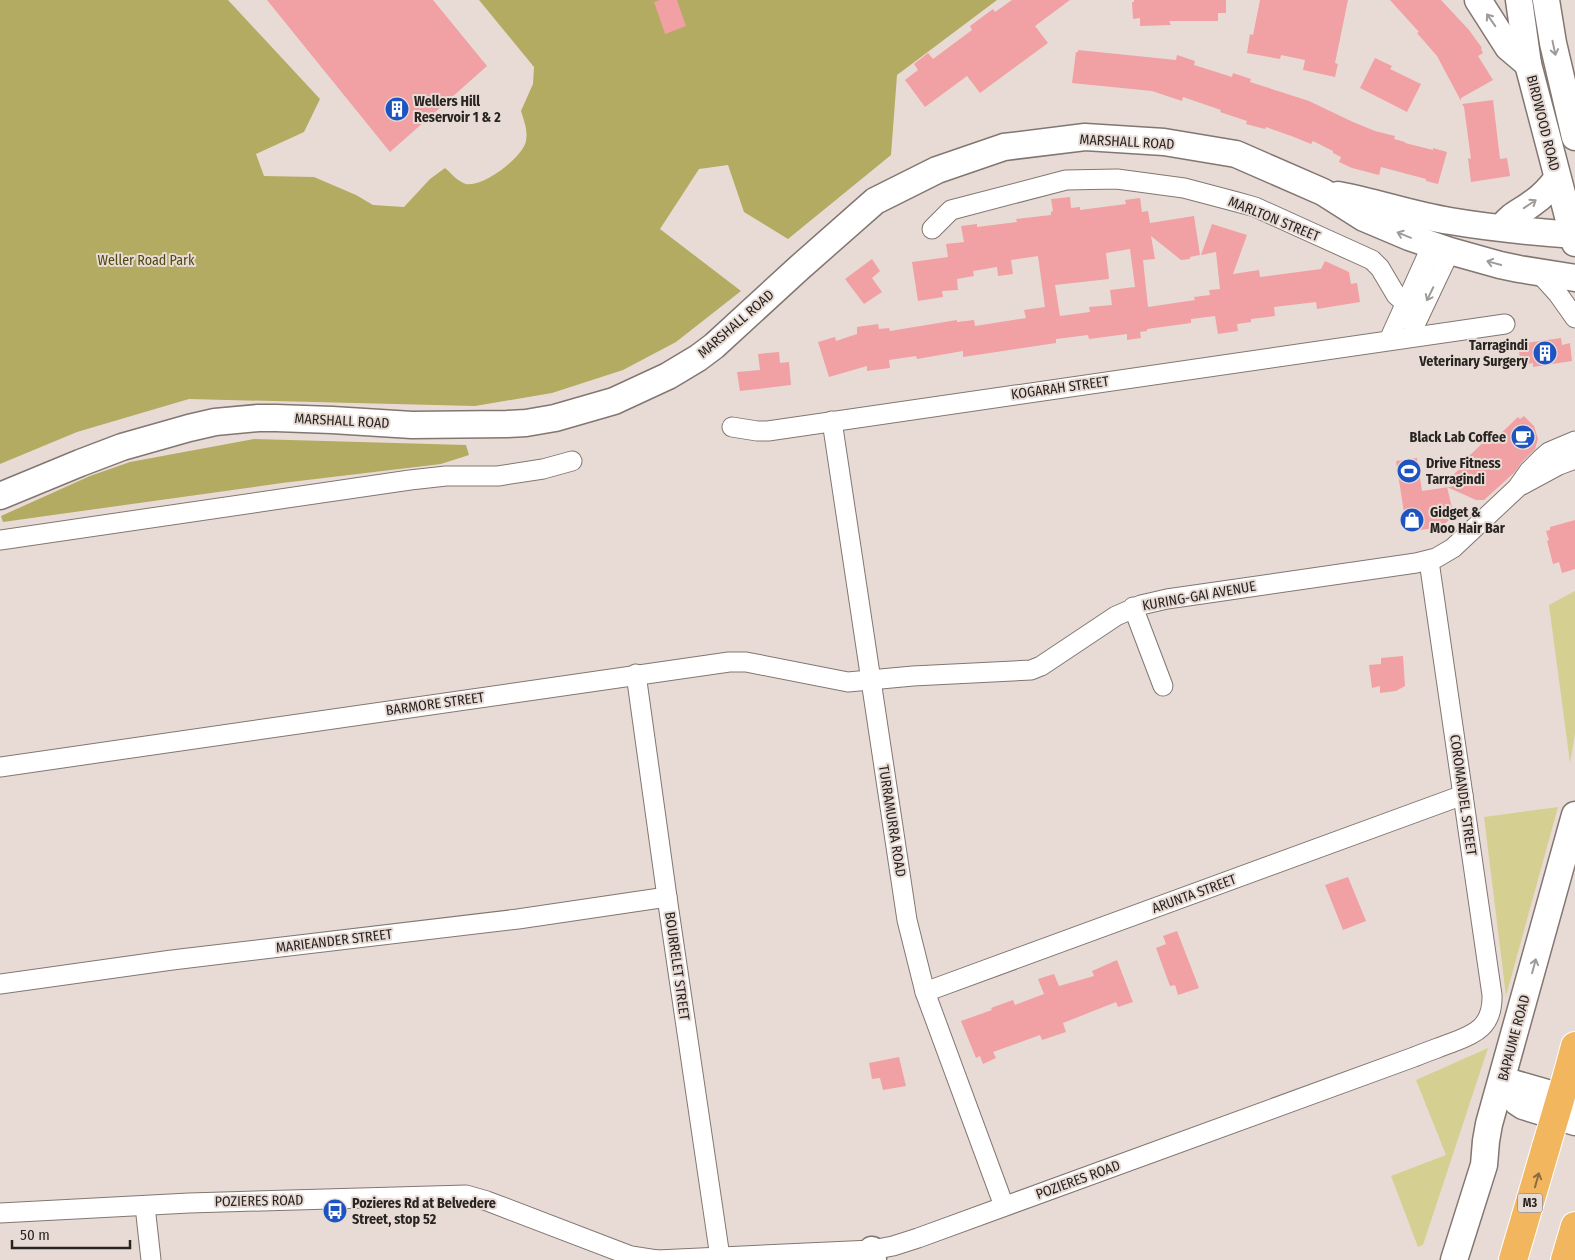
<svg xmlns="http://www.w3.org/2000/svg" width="1575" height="1260" viewBox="0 0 1575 1260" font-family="'Fira Sans Condensed',sans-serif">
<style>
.green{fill:#d5d091}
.forest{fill:#b2ab61}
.building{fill:#f1a0a3;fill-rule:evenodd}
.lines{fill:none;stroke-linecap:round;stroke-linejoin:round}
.street-casing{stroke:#827671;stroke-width:21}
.secondary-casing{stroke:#827671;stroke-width:29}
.highway-casing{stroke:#fff;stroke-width:30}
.street{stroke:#fff;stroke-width:19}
.secondary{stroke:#fff;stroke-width:26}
.highway{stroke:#f1b65e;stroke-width:28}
.highway-bridge-casing{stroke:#fff;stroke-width:30;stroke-linecap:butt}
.highway-bridge{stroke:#f1b65e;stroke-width:28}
.oneway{stroke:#9e9c9b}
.oneway2{stroke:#8c6d40}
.labels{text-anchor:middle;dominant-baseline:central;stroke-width:4;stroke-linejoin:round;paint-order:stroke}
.shield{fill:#e8dbd5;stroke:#625b57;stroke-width:1}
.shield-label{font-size:12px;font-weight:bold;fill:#282421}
.poi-label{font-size:14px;font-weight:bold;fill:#282421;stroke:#e8dbd5;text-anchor:start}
.street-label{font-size:14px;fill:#282421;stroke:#e8dbd5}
.park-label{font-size:14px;fill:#4f4a10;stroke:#e8dbd5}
</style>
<rect width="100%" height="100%" fill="#e8dbd5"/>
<!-- green -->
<g class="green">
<polygon points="1575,591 1575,734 1570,763 1549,605"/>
<polygon points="1558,807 1506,996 1484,817"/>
<polygon points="1488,1048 1423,1245 1418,1247 1391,1176 1446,1155 1416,1080"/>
</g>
<!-- forest -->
<g class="forest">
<path d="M0 0H228L320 99 304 132 256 154 264 176 314 177 356 195 373 205 404 207 430 179 445 168C451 173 458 182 466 184 483 188 523 157 526 141 528 130 524 121 521 111L533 84 534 67 479 0H997L897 75 891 155 788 239 744 212 728 165 699 169 660 229 741 291 676 342 623 370 552 393 475 406 189 399 77 432 0 464Z"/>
<polygon points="254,439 466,445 469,455 441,464 282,483 3,522 1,516 90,476 130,462"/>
</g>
<!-- building -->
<g class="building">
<polygon points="267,0 433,0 487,66 390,152"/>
<polygon points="660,0 677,0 686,26 665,34 654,2"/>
<polygon points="1012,0 1070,0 1035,26 1048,43 980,93 967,76 925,107 905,80 918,70 914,64 928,53 933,59 972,30 970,26 993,9 995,12"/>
<polygon points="1134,0 1226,0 1226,13 1218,13 1218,21 1169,21 1171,25 1140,26 1140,18 1133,19 1132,2 1134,2"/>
<polygon points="1260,0 1348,0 1335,63 1338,64 1335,77 1303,70 1305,60 1281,55 1280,59 1247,53 1250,34 1253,35"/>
<polygon points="1390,0 1441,0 1469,30 1482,48 1481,49 1483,53 1478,56 1493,80 1461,98 1461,101 1437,56 1417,33 1419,32"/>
<polygon points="1078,50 1176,60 1177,55 1195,61 1194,65 1232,77 1233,73 1251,79 1250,82 1309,101 1353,122 1375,131 1395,136 1394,139 1405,142 1405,143 1433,150 1433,148 1447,152 1438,184 1426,181 1426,179 1381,167 1379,175 1352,168 1339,162 1341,157 1333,153 1333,151 1313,141 1311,144 1294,137 1266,127 1265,129 1246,124 1247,121 1220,112 1221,110 1183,97 1182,101 1152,91 1072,83 1076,52 1078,52"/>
<polygon points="1375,58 1392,66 1390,69 1421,84 1407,112 1360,88"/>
<polygon points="1493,100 1500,159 1507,158 1510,176 1471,182 1468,158 1471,159 1464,107 1462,104"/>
<path d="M1070 197 1071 208 1080 207V210L1126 204 1125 200 1140 198 1142 212 1148 211 1150 223 1194 216 1200 255 1190 257V259L1181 260 1151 236 1155 259 1143 260 1148 307 1195 300 1194 297 1210 295 1209 290 1220 289 1216 252 1201 255 1212 224 1247 235 1233 274 1259 270 1260 277 1321 269 1325 261 1349 272 1351 284 1357 283 1360 302 1317 309 1316 302 1274 307 1275 316 1251 319V322L1237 324 1238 331 1218 334 1215 316 1191 319V323L1147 329V331L1140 332 1141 338 1127 340V334L1089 339 1088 335 1056 339V343L963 357V351L917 359 916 356 889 360 890 368 867 371V366L829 377 818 342 835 337 836 341 857 334V327L878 324 879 329 889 328 890 331 957 320V322L974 320 975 326 1026 318 1024 310 1045 307 1038 256 1011 260 1013 274 998 276 997 267 973 271 974 276 957 279 958 290 942 291 943 297 918 301 912 262 948 257 946 244 964 242 961 226 977 224V227L1017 222 1016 219 1051 215V212L1053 211 1051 199ZM1130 249 1135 287 1110 290 1112 305 1089 307 1090 312 1060 316 1055 285 1109 279 1106 253Z"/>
<polygon points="872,259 880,271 872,278 882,292 864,304 845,279"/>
<polygon points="1561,338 1562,345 1570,343 1572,361 1533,367 1533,363 1521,365 1518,344"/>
<polygon points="779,352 780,363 789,362 791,385 740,391 737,372 760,370 758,354"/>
<polygon points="1524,416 1534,426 1538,439 1535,449 1521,463 1515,472 1484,500 1476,500 1447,487 1454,516 1441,527 1407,532 1396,461 1417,458 1422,491 1462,485 1453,475 1470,459 1468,457 1492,434 1496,438 1518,417 1520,419"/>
<polygon points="1575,520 1575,569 1562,573 1559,562 1553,564 1547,541 1549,540 1546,531 1550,530 1550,527"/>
<polygon points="1403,656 1405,686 1396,691 1380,693 1380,686 1372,688 1369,665 1381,664 1381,658"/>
<polygon points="1348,877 1366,921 1343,930 1325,885"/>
<polygon points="1177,931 1199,988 1178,995 1175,985 1170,986 1156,948 1166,944 1163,936"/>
<polygon points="1117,960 1133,1002 1118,1007 1116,1002 1063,1023 1066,1032 1042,1040 1040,1035 993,1052 996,1058 983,1064 980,1056 976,1058 961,1021 992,1010 991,1008 1013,1000 1015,1005 1044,994 1038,979 1054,974 1059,986 1094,976 1092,971"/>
<polygon points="899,1057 906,1086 883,1090 880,1078 872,1079 869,1063"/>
</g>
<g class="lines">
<defs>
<g id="street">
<polyline points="932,229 951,210 1066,180 1117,179 1184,188 1237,202 1255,207 1372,260 1380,268 1396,295 1419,316"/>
<polyline points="1539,273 1558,294 1575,318"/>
<polyline points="1414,327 1450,251"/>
<polyline points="1389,340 1432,245"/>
<polyline points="832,421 907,920 925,992 1004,1206"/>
<polyline points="732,427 757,431 768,431 1505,324"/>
<polyline points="1522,485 1559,465 1575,459"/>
<polyline points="0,540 410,480 446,476 498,476 543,469 572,461"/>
<polyline points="1133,607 1163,686"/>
<polyline points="636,674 667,897 720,1257"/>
<polyline points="0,767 729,662 746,662 848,682 913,676 1031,670 1041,666 1116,616 1141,605 1167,599 1416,563 1436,558 1453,548 1517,488 1529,471 1541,459 1549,452 1575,441"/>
<polyline points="0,984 172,960 518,919 667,897"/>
<polyline points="925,992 1463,795"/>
<polyline points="145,1206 151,1260"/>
<polyline points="0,1213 189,1203 466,1195 487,1201 631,1256 657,1260"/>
<path d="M657 1260 872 1250 893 1246 918 1238 1414 1057C1426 1052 1438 1048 1451 1043 1476 1034 1493 1026 1492 995L1429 561"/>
</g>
<g id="secondary">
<polyline points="1478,0 1508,47 1528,64"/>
<polyline points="1519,0 1528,64 1575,243"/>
<polyline points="1546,0 1553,43 1575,137"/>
<path d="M1338 195C1376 202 1412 215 1450 221 1491 228 1534 232 1575 235"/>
<path d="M1502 227C1513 213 1520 213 1534 202 1543 196 1550 188 1557 179"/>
<polyline points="0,496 80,463 122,447 189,428 215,422 258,418 276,418 332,420 412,425 507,424 526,423 555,418 614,401 668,376 698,358 714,346 799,268 875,201 937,170 1004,147 1085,137 1164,142 1236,154 1323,192 1364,218 1409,237 1450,251 1500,265 1519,269 1575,278"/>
<polyline points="1502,1080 1575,1101"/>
<polyline points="1502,1082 1517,1102 1523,1106 1575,1122"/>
<polyline points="872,1250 873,1260"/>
<polyline points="1454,1260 1484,1165 1486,1141 1489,1124 1575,815"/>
</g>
<g id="highway">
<polyline points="1567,1076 1575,1046"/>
<polyline points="1513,1260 1546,1147"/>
<polyline points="1565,1260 1575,1226"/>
</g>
</defs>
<!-- street casing -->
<use href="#street" class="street-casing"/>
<!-- secondary casing -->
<use href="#secondary" class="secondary-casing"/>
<!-- highway casing -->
<use href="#highway" class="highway-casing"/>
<!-- street -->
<use href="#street" class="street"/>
<!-- secondary -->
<use href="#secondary" class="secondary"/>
<!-- highway -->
<use href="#highway" class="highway"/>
<defs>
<polyline id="highway-bridge" points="1546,1147 1567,1076"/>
</defs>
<!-- highway-bridge casing -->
<use href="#highway-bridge" class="highway-bridge-casing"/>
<!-- highway-bridge -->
<use href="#highway-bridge" class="highway-bridge"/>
</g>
<!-- one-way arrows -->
<defs><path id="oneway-shaft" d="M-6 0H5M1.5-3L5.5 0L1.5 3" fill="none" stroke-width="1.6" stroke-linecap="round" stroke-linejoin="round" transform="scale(1.25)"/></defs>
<g class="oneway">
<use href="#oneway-shaft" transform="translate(1491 20) rotate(-125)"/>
<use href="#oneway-shaft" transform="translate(1554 48) rotate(78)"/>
<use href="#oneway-shaft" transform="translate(1530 204) rotate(-34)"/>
<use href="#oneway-shaft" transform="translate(1404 235) rotate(-158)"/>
<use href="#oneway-shaft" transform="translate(1494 263) rotate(-165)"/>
<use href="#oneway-shaft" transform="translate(1430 294) rotate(116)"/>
<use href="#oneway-shaft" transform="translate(1534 966) rotate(-75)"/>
</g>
<use class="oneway2" href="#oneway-shaft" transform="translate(1537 1180) rotate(-74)"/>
<!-- icons -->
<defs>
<symbol id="building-disc" viewBox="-11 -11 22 22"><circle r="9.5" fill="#1d54c1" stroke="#e8dbd5"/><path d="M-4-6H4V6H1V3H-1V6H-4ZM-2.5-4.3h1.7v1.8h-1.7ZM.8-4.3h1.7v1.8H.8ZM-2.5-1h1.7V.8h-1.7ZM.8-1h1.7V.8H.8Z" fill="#fff"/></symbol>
<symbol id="cafe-disc" viewBox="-11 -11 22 22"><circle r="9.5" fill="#1d54c1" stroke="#e8dbd5"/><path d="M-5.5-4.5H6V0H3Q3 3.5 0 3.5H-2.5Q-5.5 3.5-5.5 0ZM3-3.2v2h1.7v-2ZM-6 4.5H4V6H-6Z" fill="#fff"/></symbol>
<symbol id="stadium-disc" viewBox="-11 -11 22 22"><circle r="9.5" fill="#1d54c1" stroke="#e8dbd5"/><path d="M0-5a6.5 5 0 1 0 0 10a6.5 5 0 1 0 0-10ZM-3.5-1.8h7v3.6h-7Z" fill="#fff"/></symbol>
<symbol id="shop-disc" viewBox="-11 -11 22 22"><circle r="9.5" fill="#1d54c1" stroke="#e8dbd5"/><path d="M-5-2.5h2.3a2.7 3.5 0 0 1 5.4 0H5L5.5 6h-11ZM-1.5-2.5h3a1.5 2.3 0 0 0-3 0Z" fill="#fff"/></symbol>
<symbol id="bus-disc" viewBox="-11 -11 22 22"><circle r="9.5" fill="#1d54c1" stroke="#e8dbd5"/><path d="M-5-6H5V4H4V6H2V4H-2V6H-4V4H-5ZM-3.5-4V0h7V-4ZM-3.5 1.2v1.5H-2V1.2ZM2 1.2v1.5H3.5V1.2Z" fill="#fff"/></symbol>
</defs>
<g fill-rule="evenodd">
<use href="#building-disc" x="383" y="95" width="28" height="28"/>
<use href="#building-disc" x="1531" y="339" width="28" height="28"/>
<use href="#cafe-disc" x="1509" y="423" width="28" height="28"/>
<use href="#stadium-disc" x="1395" y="457" width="28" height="28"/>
<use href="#shop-disc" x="1398" y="506" width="28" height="28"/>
<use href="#bus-disc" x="321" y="1197" width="28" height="28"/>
</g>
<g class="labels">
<!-- shield labels -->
<rect class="shield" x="1517.5" y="1193.5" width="25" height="19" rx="4"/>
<g class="shield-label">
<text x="1530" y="1203">M3</text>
</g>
<!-- poi labels -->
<g class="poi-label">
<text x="414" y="101">Wellers Hill<tspan x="414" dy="16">Reservoir 1 &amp; 2</tspan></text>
<text x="1528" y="345" text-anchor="end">Tarragindi<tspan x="1528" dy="16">Veterinary Surgery</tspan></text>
<text x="1506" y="437" text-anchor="end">Black Lab Coffee</text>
<text x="1426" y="463">Drive Fitness<tspan x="1426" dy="16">Tarragindi</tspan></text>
<text x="1430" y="512">Gidget &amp;<tspan x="1430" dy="16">Moo Hair Bar</tspan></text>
<text x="352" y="1203">Pozieres Rd at Belvedere<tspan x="352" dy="16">Street, stop 52</tspan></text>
</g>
<!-- street labels -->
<g class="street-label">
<text transform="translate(1543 123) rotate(76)">BIRDWOOD ROAD</text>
<text transform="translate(1127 142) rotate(3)">MARSHALL ROAD</text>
<text transform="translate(1274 219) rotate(22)">MARLTON STREET</text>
<text transform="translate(736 324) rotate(-41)">MARSHALL ROAD</text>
<text transform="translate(1060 388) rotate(-8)">KOGARAH STREET</text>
<text transform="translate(342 421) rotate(3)">MARSHALL ROAD</text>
<text transform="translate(1199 596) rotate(-10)">KURING-GAI AVENUE</text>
<text transform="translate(435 704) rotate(-8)">BARMORE STREET</text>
<text transform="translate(1463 795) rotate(82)">COROMANDEL STREET</text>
<text transform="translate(892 821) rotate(81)">TURRAMURRA ROAD</text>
<text transform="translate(1194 894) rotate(-20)">ARUNTA STREET</text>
<text transform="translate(334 941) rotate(-7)">MARIEANDER STREET</text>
<text transform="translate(677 966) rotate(82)">BOURRELET STREET</text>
<text transform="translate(1514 1038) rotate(-75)">BAPAUME ROAD</text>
<text transform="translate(1078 1180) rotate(-20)">POZIERES ROAD</text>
<text transform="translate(259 1201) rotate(-1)">POZIERES ROAD</text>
</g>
<!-- park labels -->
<g class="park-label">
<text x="146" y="260">Weller Road Park</text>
</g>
</g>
<!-- scale -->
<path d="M12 1240v8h118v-8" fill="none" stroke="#282421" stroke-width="2.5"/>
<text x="20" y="1240" font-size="15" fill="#282421" stroke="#e8dbd5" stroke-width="4" paint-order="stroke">50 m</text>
</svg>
